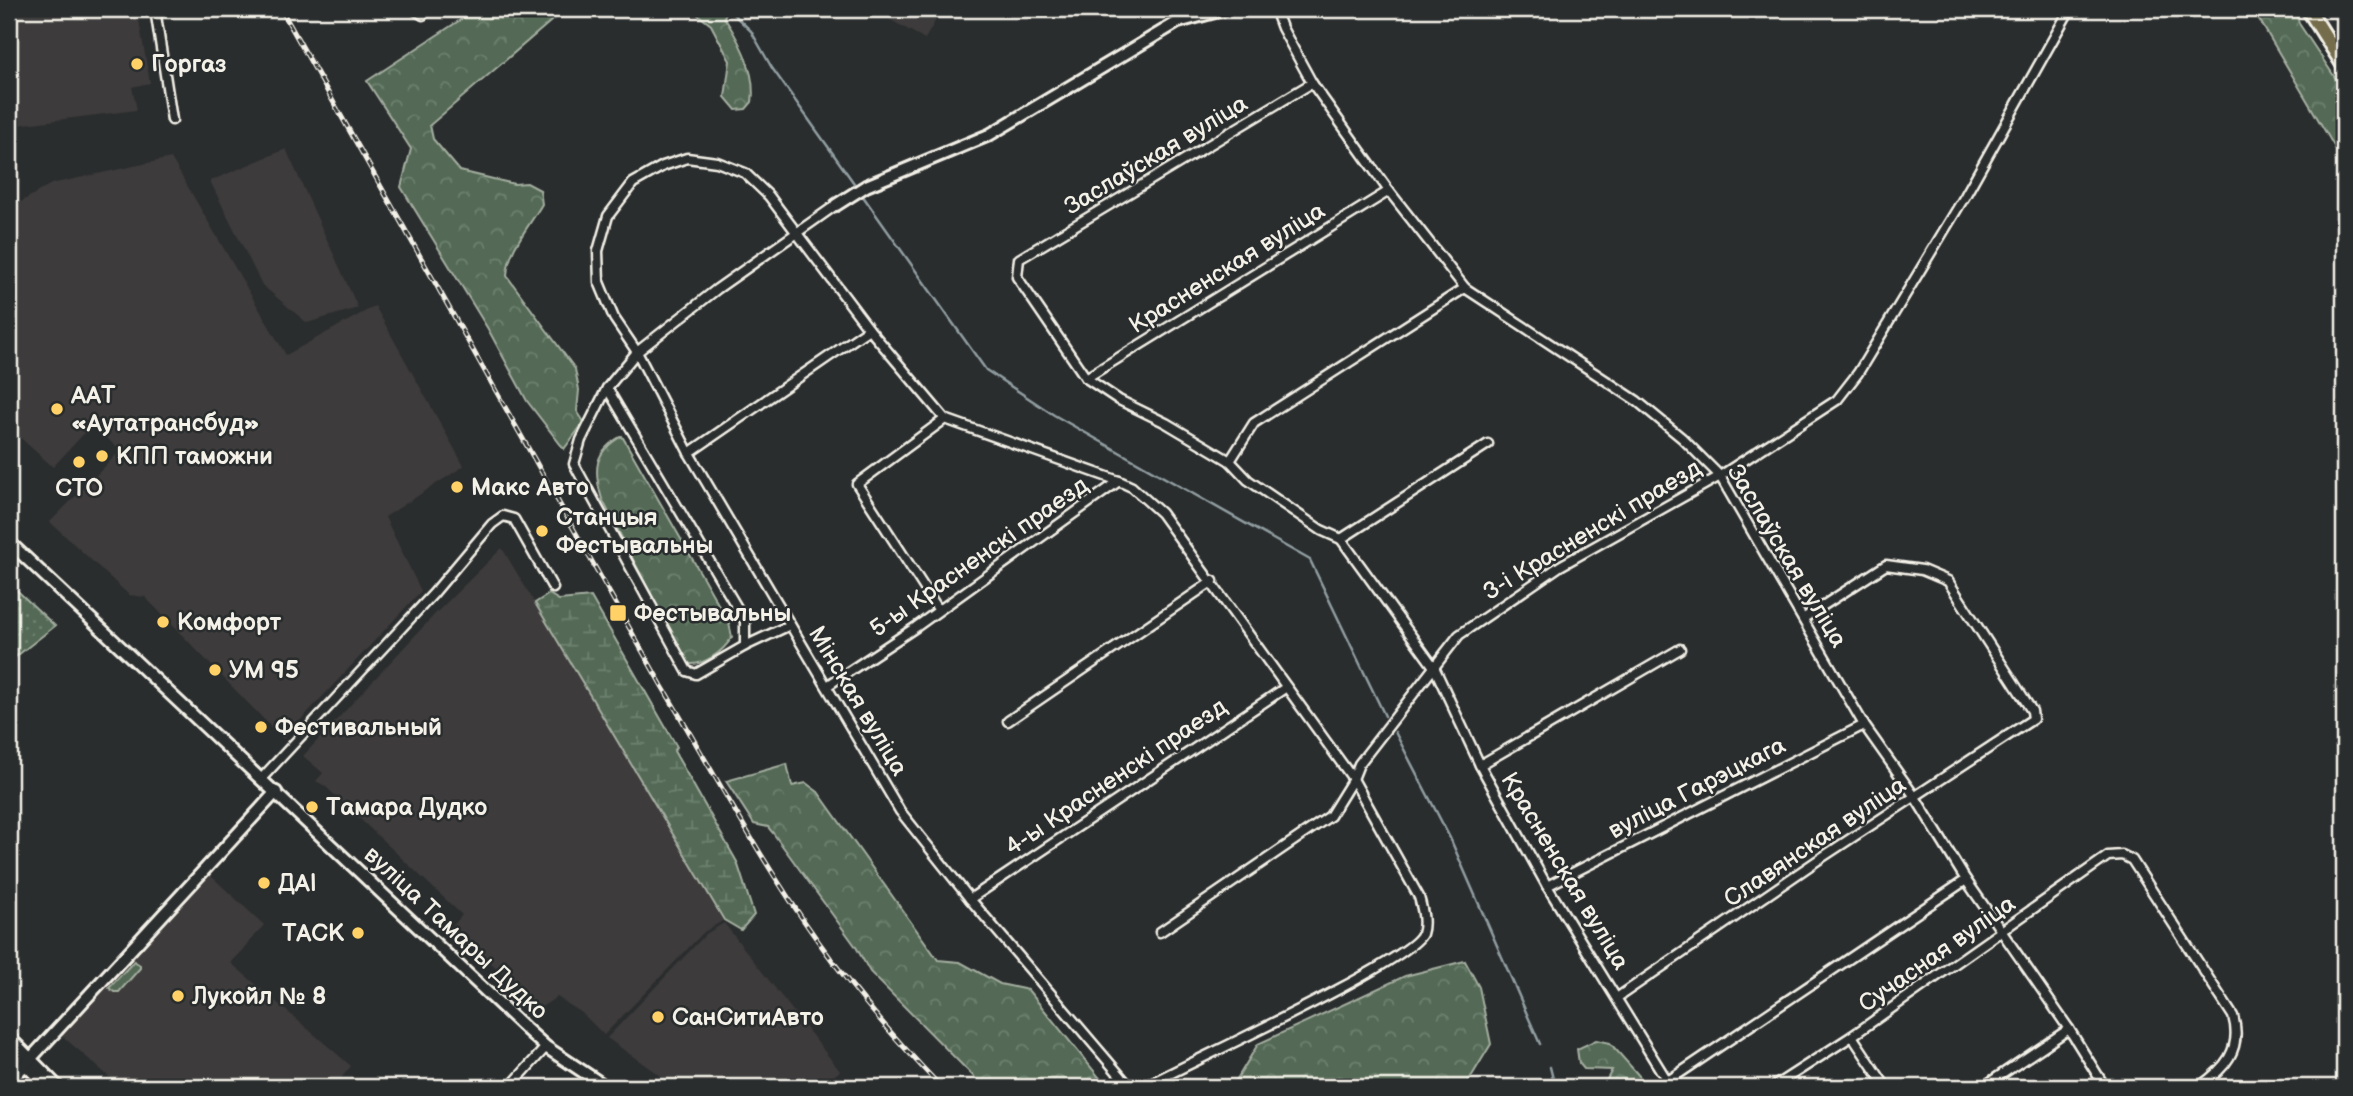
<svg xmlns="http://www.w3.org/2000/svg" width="2353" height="1096" viewBox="0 0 2353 1096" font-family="'Balsamiq Sans',sans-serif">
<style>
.built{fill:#3e3a3b}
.green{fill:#546b57;stroke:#a4aea0;stroke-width:2}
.forest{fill:url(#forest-crowns);stroke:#a4aea0;stroke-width:2}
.wetland{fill:url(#wetland-marsh);stroke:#a4aea0;stroke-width:2}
.park{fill:url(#park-dots);stroke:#a4aea0;stroke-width:2}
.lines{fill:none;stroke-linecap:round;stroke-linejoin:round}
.stream{stroke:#919ea2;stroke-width:2.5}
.street-casing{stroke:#f4f1e8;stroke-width:13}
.secondary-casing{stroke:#f4f1e8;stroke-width:16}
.primary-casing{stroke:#f4f1e8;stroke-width:18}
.street{stroke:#2a2d2e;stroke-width:8}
.secondary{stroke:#2a2d2e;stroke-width:10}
.primary{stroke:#746c4b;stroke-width:12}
.rail-casing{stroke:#f4f1e8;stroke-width:5}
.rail{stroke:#2a2d2e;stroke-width:2.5;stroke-dasharray:8;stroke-linecap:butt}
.poi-dot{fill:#ffd166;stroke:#2a2d2e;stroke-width:2.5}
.labels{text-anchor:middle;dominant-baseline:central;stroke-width:5;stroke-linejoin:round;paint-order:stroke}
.poi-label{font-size:24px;font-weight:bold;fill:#f4f1e8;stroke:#2a2d2e;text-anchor:start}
.street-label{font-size:24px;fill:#f4f1e8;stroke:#2a2d2e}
</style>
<defs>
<pattern id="forest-crowns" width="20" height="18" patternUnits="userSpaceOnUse" patternTransform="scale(1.75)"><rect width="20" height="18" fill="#546b57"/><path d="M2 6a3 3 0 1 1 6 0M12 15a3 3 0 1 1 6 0" fill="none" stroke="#6d816f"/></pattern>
<pattern id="wetland-marsh" width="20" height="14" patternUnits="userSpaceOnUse" patternTransform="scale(1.75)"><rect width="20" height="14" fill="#546b57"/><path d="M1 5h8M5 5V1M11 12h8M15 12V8" fill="none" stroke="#6d816f"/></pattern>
<pattern id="park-dots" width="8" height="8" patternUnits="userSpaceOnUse" patternTransform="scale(1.75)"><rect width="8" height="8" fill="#546b57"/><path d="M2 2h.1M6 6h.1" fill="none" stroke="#6d816f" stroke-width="1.8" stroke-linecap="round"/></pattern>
</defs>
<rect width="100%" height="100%" fill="#2a2d2e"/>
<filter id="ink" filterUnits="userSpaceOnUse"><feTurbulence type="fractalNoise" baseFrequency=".0143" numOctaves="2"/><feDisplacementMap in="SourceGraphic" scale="14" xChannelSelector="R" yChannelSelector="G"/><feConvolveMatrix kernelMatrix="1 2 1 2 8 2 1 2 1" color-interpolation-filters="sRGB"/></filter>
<g filter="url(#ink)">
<!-- built -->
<g class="built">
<polygon points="9,9 137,9 150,83 132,87 137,110 9,126"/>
<polygon points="871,9 942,9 925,39"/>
<polygon points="286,149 358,308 307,323 262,285 210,181"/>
<polygon points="171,158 286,355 375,306 464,466 385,517 421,591 283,739 145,597 129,595 50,522 121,450 91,426 53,467 16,434 9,440 9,209 51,184"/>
<polygon points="502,548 724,920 704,932 604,1035 582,1013 557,997 540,1008 452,927 462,915 325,786 316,781 323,773 303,756 436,613"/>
<polygon points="209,874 264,925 231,963 351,1066 334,1087 121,1087 61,1035"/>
<polygon points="724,923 840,1071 820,1087 676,1087 607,1038 706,934"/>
</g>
<!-- green -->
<polygon class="green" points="134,961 140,965 140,968 119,992 114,992 109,988"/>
<!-- forest -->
<g class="forest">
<path d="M477 9H559L557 16 430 125 433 139 460 171 514 184 527 183 540 190 542 204C529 227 508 249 507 276L575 369 579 390 577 411 584 422 564 449 527 401 488 329 401 187 411 149 367 81Z"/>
<path d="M661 9H728L724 17C739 40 757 74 752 102L746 109 736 110 725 97 730 61 711 25 697 14Z"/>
<polygon points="2253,9 2294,9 2300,25 2344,91 2344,163"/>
<path d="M622 436 729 623 732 637C724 651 702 668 686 663L602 499C593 470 594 451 622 436Z"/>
<polygon points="787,764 792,786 806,783 818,792 938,960 960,962 1000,984 1028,990 1107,1087 984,1087 870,972 856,947 773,833 768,827 754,824 726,781"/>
<polygon points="1465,961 1479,987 1491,1044 1465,1087 1227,1087 1237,1079 1258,1044 1405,976"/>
<polygon points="1596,1040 1610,1043 1649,1087 1603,1087 1612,1070 1584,1069 1579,1063 1577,1049"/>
</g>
<!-- wetland -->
<polygon class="wetland" points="549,594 559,600 591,597 677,747 674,751 737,862 754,915 741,930 724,920 535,603"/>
<!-- park -->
<polygon class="park" points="9,583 55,626 9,662"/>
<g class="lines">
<!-- stream -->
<g class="stream">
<polyline points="728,9 751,31 772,68 856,186"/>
<polyline points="860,192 986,370 1054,415 1310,560 1385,716"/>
<polyline points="1395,732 1450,838 1540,1044"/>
<polyline points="1550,1067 1555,1087"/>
</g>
<defs>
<g id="street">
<polyline points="155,9 172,120"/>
<polyline points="414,9 423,15"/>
<polyline points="1275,9 1282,28 1312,83 1389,191 1465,288 1637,401 1682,438 1720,476 1864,725 1915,797 1966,880 2069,1029 2105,1087"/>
<polyline points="1312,83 1019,259 1017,277 1086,378 1119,400 1166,423 1230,461 1248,480 1321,530 1341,539 1434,667 1480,765 1547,886 1671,1087"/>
<polyline points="1086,378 1389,191"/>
<polyline points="607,388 745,621 745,646 696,674 687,671 574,464 581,440 607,388 637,352 717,289 836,205"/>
<polyline points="689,453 869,329"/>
<polyline points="1230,461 1254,423 1465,288"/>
<polyline points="1341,539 1488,444"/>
<polyline points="938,609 857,484 945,419"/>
<polyline points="745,646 790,625"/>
<polyline points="827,686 916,627 1119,481"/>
<polyline points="1008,721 1213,581"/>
<polyline points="1480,765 1680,649"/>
<polyline points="262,778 433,594 492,524 503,516 514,519 553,588"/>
<polyline points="1547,886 1864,725"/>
<polyline points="970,899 1285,688"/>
<polyline points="1160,932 1330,816 1353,779 1359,764 1459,635 1560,566 1720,476 1837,400 1858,373 1965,196 2070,9"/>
<polyline points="1618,997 1818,860 2033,719 2032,711 1948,581 1922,570 1886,565 1804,618"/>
<polyline points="1852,1036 1886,1087"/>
<polyline points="1668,1081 1966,880"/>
<polyline points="510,1087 546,1047"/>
<path d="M1130 1087 970 899 900 811 689 453 637 352 614 318 599 282 598 251 608 216 633 183 663 166 687 158 717 162 745 173 769 196 869 329 945 419 1119 481 1132 487 1161 513 1353 779 1419 897C1422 908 1426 922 1422 934 1410 962 1186 1064 1144 1087"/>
<path d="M1773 1087 1852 1036 2108 856 2122 855 2132 860 2233 1016C2243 1050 2224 1069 2199 1087"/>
<polyline points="1983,1087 2069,1029"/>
</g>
<g id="secondary">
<polyline points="836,205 866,186 989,135 1178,22 1226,9"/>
<polyline points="9,542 526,1029 546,1047 606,1087"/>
<polyline points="9,1037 58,1087"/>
<polyline points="9,1049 48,1087"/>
<polyline points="9,1082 276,792"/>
</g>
<polyline id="primary" points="2308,9 2344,66"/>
</defs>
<!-- street casing -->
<use href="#street" class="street-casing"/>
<!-- secondary casing -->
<use href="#secondary" class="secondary-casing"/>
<!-- primary casing -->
<use href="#primary" class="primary-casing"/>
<!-- street -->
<use href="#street" class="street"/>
<!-- secondary -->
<use href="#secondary" class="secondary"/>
<!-- primary -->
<use href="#primary" class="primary"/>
<defs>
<path id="rail" d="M281 9 662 686C713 771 760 860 818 941 855 993 897 1041 941 1087"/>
</defs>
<!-- rail casing -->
<use href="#rail" class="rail-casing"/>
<!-- rail -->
<use href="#rail" class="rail"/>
</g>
</g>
<!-- markers -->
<g class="poi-dot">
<circle cx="137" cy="64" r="7"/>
<circle cx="57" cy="409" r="7"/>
<circle cx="102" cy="456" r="7"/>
<circle cx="79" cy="462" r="7"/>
<circle cx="457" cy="487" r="7"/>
<circle cx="542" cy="531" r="7"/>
<rect x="609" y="604" width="18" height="18" rx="3.5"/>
<circle cx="163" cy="622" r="7"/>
<circle cx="215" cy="670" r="7"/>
<circle cx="261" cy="727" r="7"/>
<circle cx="312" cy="807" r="7"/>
<circle cx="264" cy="883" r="7"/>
<circle cx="358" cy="933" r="7"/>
<circle cx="178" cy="996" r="7"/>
<circle cx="658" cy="1017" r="7"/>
</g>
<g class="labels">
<!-- poi labels -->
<g class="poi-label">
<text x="151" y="64">Горгаз</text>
<text x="71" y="395">ААТ<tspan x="71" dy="28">«Аутатрансбуд»</tspan></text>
<text x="116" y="456">КПП таможни</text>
<text x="471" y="487">Макс Авто</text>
<text x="79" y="488" text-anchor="middle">СТО</text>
<text x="556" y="517">Станцыя<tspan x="556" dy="28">Фестывальны</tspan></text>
<text x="634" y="613">Фестывальны</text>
<text x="177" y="622">Комфорт</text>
<text x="229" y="670">УМ 95</text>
<text x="275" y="727">Фестивальный</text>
<text x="326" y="807">Тамара Дудко</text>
<text x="278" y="883">ДАІ</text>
<text x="344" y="933" text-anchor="end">ТАСК</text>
<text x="192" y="996">Лукойл № 8</text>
<text x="672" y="1017">СанСитиАвто</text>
</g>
<!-- street labels -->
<g class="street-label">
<text transform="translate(1156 155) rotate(-31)">Заслаўская вуліца</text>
<text transform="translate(1227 268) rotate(-32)">Красненская вуліца</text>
<text transform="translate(1592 530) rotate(-31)">3-і Красненскі праезд</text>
<text transform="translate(1787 556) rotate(59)">Заслаўская вуліца</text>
<text transform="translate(979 557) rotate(-35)">5-ы Красненскі праезд</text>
<text transform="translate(858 701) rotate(59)">Мінская вуліца</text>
<text transform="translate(1116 777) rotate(-34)">4-ы Красненскі праезд</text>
<text transform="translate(1697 788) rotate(-27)">вуліца Гарэцкага</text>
<text transform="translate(1815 842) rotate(-34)">Славянская вуліца</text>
<text transform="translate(1565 871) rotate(59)">Красненская вуліца</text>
<text transform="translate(456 933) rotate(43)">вуліца Тамары Дудко</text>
<text transform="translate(1937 954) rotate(-35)">Сучасная вуліца</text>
</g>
</g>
<!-- margin -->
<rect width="2353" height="1096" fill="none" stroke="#2a2d2e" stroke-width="35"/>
<rect x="18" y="18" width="2318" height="1061" fill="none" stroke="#f4f1e8" stroke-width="2.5" filter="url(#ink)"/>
</svg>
